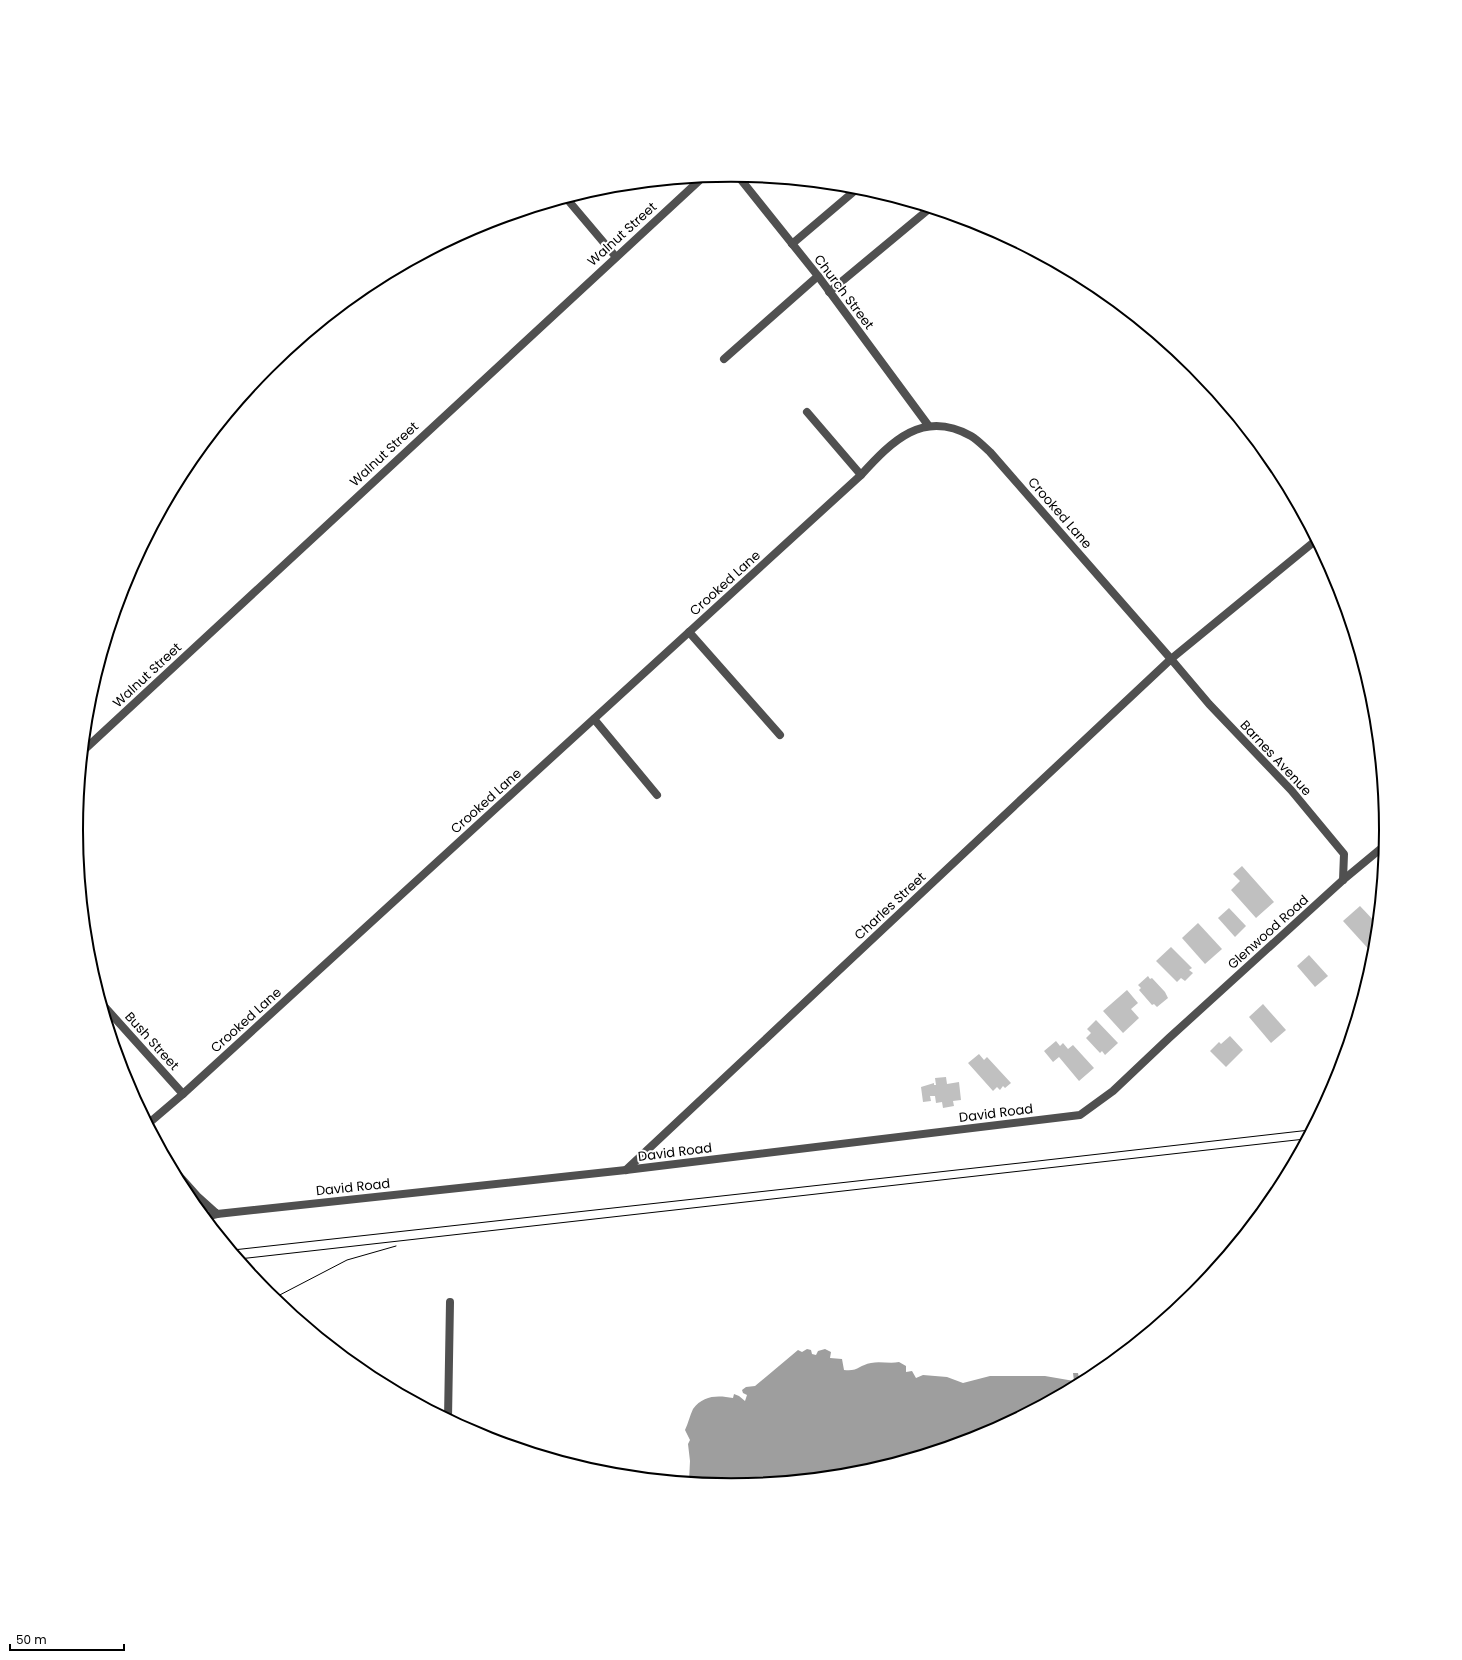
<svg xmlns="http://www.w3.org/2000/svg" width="1462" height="1660" viewBox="0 0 1462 1660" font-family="Poppins,sans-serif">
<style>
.water{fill:#9e9e9e}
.building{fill:#c0c0c0}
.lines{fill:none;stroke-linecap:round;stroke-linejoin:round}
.service{stroke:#505050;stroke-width:8}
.minor{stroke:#505050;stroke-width:8}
.tertiary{stroke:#505050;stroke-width:8}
.tram{stroke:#000;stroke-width:1}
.labels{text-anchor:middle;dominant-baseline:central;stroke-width:4;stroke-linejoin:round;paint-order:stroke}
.street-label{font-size:13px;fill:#000;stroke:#fff}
.rim{fill:none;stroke:#000;stroke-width:2}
</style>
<rect width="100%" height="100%" fill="#fff"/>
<!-- water -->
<path class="water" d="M807 1349 811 1350 812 1354 816 1355 818 1351 825 1349 831 1352 830 1358 842 1359 844 1370C858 1372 859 1365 871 1363 880 1361 890 1364 899 1362L906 1366V1372L912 1371 916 1378 923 1375 947 1377 963 1383 990 1376H1045L1074 1381 1073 1373H1078L1079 1378 1087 1379 981 1435 859 1472 731 1485 689 1481 690 1461 688 1444 690 1440 685 1430C688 1424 690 1415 693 1409 703 1395 718 1395 733 1398L734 1394 739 1396 745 1401 747 1395 743 1393 742 1390 746 1387 755 1386 798 1350 802 1352Z"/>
<!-- building -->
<g class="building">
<polygon points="1242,866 1274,902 1256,918 1231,890 1240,881 1233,874"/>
<polygon points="1360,906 1377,924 1373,954 1343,921"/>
<polygon points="1229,908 1246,926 1235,937 1218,918"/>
<polygon points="1198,923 1222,949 1205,964 1182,938"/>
<polygon points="1171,947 1192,968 1189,970 1193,973 1185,981 1181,978 1177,982 1156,961"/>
<polygon points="1309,955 1328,976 1315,987 1297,966"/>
<polygon points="1148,976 1150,979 1152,978 1165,992 1168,998 1157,1007 1154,1004 1152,1005 1139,990 1141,988 1138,985"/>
<polygon points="1127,990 1138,1003 1131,1009 1139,1018 1123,1033 1103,1011"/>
<polygon points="1263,1004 1286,1030 1271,1043 1249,1017"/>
<polygon points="1096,1020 1118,1043 1105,1055 1102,1051 1100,1053 1086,1038 1091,1033 1087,1029"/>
<polygon points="1230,1036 1243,1050 1226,1067 1210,1051 1219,1042 1221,1044"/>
<polygon points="1056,1041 1060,1046 1063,1043 1068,1049 1073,1045 1094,1068 1079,1081 1059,1057 1053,1062 1044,1051"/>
<polygon points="979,1054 984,1060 987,1057 1011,1083 1005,1088 1003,1086 1000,1090 997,1087 993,1091 968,1063"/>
<polygon points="946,1077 947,1084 959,1082 961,1100 953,1101 954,1106 943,1108 942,1102 936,1103 935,1096 930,1096 931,1101 923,1102 921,1087 934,1083 934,1085 936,1085 935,1078"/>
</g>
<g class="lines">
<!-- service -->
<g class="service">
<polyline points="792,244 858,188"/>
<polyline points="829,292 929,209"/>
<polyline points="724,359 818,276"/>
<polyline points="807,412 861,475"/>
<polyline points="689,632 780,735"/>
<polyline points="594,719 657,795"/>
<polyline points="205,1217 217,1214"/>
</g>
<!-- minor -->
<g class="minor">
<polyline points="738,176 818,276 928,425"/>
<polyline points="567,199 616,257"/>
<polyline points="84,750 702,178"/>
<polyline points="103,1005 183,1094"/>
<polyline points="173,1169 197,1196 217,1214 626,1170 1080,1115 1113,1091 1169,1038 1343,880 1384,846"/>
<polyline points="626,1170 1171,659 1209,704 1291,790 1344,854 1343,880"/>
<polyline points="448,1418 450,1302"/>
</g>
<!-- tertiary -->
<path class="tertiary" d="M149 1123 183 1094 861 475C892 441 923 409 971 436 978 440 984 447 990 452L1171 659 1315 541"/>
<!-- tram -->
<g class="tram">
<polyline points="233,1250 1029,1162 1310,1130"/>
<polyline points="239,1259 1305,1139"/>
<polyline points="274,1298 347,1260 396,1246"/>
</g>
</g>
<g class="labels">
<!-- street labels -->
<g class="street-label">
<text transform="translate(622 234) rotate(-42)">Walnut Street</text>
<text transform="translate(844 292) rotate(53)">Church Street</text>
<text transform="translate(384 454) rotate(-43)">Walnut Street</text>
<text transform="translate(1060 513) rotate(49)">Crooked Lane</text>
<text transform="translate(725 583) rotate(-42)">Crooked Lane</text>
<text transform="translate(147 675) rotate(-43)">Walnut Street</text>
<text transform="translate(1276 758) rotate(47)">Barnes Avenue</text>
<text transform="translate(486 801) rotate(-42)">Crooked Lane</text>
<text transform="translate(890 906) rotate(-43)">Charles Street</text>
<text transform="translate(1268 932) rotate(-42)">Glenwood Road</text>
<text transform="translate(246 1020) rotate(-42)">Crooked Lane</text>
<text transform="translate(152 1041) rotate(48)">Bush Street</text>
<text transform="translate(996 1113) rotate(-7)">David Road</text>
<text transform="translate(675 1152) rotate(-7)">David Road</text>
<text transform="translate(353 1187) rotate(-6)">David Road</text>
</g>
</g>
<!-- crop -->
<path d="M0 0H1462V1660H0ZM83 830a648 648 0 1 1 1296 0a648 648 0 1 1-1296 0Z" fill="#fff" fill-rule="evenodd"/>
<path class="rim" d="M83 830a648 648 0 1 1 1296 0a648 648 0 1 1-1296 0Z"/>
<!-- scale -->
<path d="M10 1644v6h114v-6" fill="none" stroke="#000000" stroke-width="2"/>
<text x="16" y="1644" font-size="12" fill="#000000" stroke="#ffffff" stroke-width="3" paint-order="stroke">50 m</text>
</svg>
